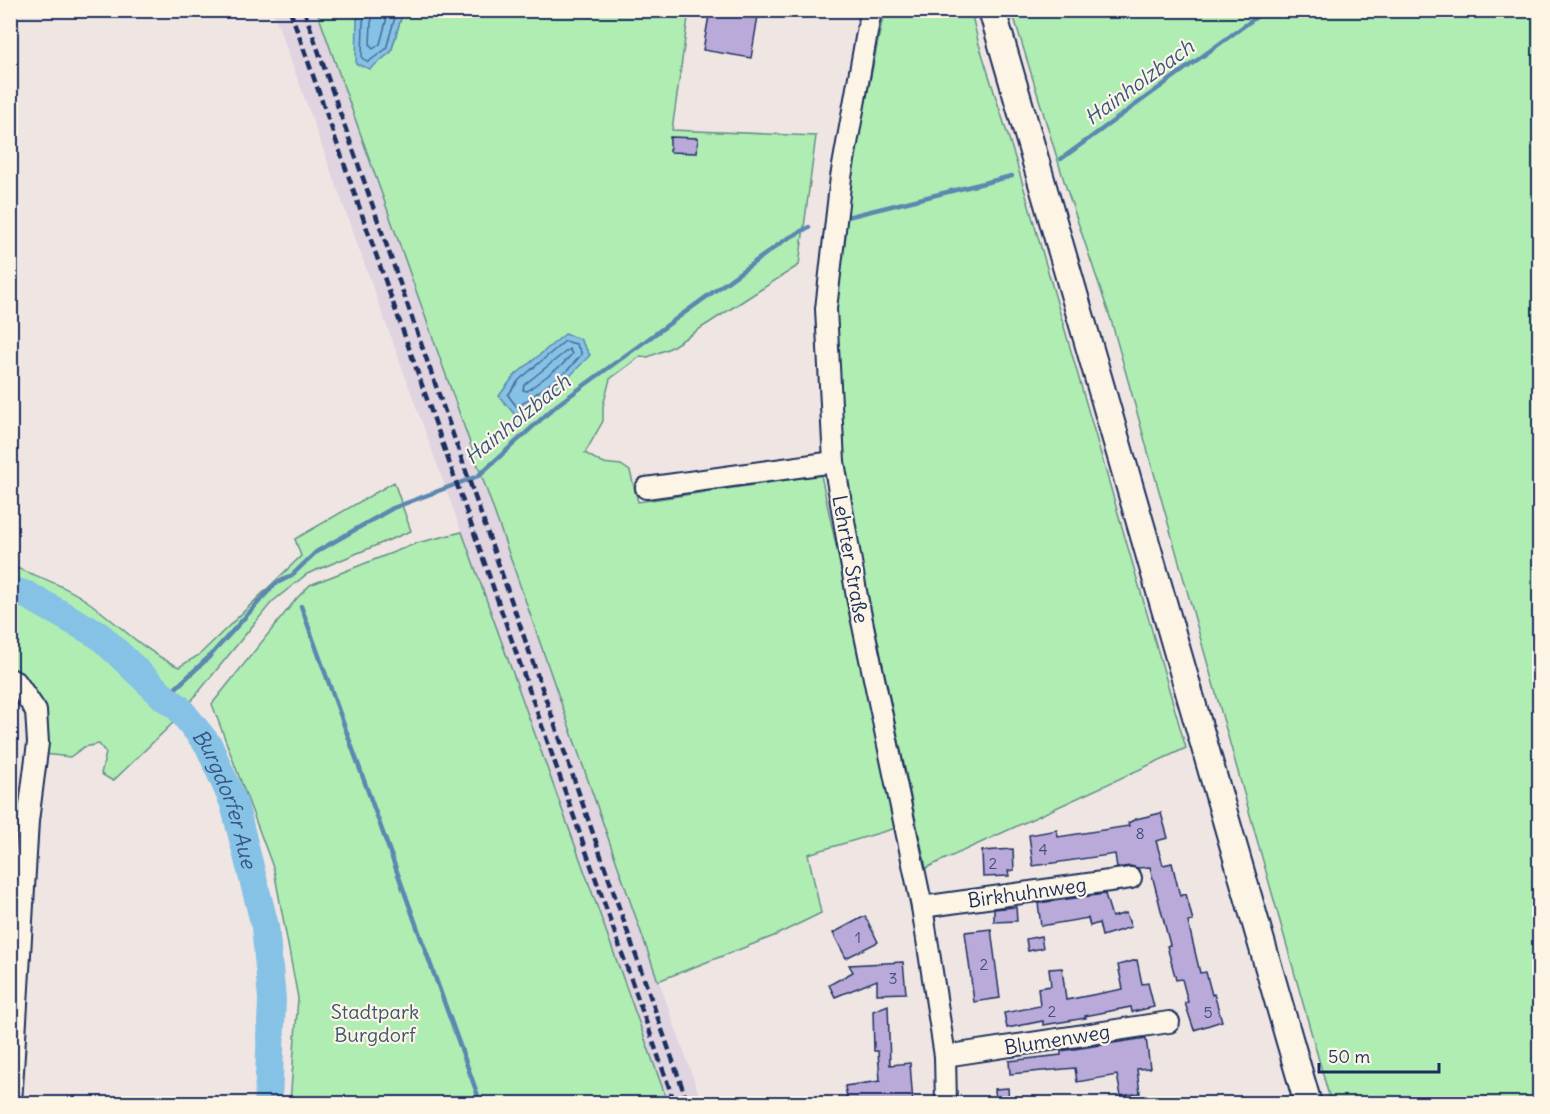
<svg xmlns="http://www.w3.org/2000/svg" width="1550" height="1114" viewBox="0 0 1550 1114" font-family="Delius,sans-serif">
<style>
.built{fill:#dfd4e0}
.green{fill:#afedb3;stroke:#658e88;stroke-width:1.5}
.water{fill:#86c2e6;stroke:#5b87b0;stroke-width:1.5}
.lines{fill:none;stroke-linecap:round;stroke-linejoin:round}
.shore{stroke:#466a94;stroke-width:1.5}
.stream{stroke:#5b87b0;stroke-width:4.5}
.river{stroke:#86c2e6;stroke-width:28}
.building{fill:#b9aada;stroke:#1b2f5e;stroke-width:1.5}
.minor-casing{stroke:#1b2f5e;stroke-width:24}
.major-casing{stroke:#1b2f5e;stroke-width:30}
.minor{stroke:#fcf5e5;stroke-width:20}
.major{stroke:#fcf5e5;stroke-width:26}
.rail{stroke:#1b2f5e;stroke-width:4.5;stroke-dasharray:9 4.5;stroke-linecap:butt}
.labels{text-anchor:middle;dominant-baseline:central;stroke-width:4.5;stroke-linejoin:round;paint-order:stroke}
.number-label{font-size:16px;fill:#424e7d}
.street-label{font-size:20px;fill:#1b2f5e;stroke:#fcf5e5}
.park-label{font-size:20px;fill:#39556f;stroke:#fcf5e5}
.water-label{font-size:21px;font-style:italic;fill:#365480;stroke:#fcf5e5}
</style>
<rect width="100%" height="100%" fill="#efe6e3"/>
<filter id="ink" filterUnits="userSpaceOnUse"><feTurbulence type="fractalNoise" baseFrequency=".0167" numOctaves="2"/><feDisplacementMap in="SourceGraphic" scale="12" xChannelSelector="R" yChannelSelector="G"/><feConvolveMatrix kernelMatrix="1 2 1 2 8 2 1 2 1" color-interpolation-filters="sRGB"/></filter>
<g filter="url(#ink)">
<!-- built -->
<polygon class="built" points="273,11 317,11 702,1103 668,1103"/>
<!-- green -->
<g class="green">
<polygon points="317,11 361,11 357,20 391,52 403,11 689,11 672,130 816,136 799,265 670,348 648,357 641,356 610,379 603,406 603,421 585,453 602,463 621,465 630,471 638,502 821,475 896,828 808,854 821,913 774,936 658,981 499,525"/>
<polygon points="884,11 971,11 978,41 1016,161 1186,748 926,868 868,595 842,460 835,326 851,175"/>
<polygon points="1012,11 1539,11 1539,1103 1331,1103 1111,320 1065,184"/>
<path d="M394 482 411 531 307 574 272 602 188 705C159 682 134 654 105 632 77 611 43 595 11 584V566C37 576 64 585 87 601 118 623 143 651 179 667L199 655 301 556 295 539Z"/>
<polygon points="462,532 668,1103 290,1103 298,998 274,870 212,704 297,598 310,585 417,543"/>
<path d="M10 600C78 624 125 672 177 719L113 781 101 774 106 753 99 744 84 747 70 757 44 754 22 676 11 668Z"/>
</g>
<!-- water -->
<g class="water">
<polygon points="361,11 403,11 391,52 370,69 356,64 357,20"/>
<polygon points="565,334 580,339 590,355 571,375 516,416 499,396 514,376"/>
</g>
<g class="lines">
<!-- shore -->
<g class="shore">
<polyline points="366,10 363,22 362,58 368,62 386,49 397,10"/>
<polyline points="374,10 371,23 370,46 373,49 380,44 389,10"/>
<polygon points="565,341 576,344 581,352 581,355 567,371 519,406 516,406 508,395 519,380"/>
<polygon points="569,349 572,354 562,365 527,391 523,390 524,385"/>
</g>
<!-- stream -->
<g class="stream">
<polyline points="1061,159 1266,10"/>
<polyline points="847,217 1012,176"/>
<polyline points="301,606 481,1104"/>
<polyline points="165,698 209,657 275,584 291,576 316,552 393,508 478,476 557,405 785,240 809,227"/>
</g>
<!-- river -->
<path class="river" id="s1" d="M10 590 27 595 100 636 165 698 178 707 209 746 234 804 265 926 272 999 268 1104"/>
</g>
<!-- building -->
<g class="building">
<polygon points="710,10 759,10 751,58 703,50"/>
<polygon points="670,137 698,138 697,153 670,152"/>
<polygon points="1161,813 1168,838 1156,841 1163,865 1172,863 1180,896 1186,894 1193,921 1188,922 1200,973 1206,972 1212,995 1214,994 1222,1021 1194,1030 1185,1003 1188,1002 1182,979 1176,980 1167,946 1170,945 1150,867 1138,868 1130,866 1117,868 1115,854 1033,866 1029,835 1057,830 1058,837 1129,826 1128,823 1136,819"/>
<polygon points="1013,849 1014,870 1008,871 1009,876 983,877 982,851"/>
<polygon points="1105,894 1112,917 1126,913 1131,927 1102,936 1099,923 1090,926 1088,918 1041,926 1038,903"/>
<polygon points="1016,907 1017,921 994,922 994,909"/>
<polygon points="865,916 878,942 846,958 833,933"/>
<polygon points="991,929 1000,998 974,1002 965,932"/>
<polygon points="1041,936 1043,948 1028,951 1026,939"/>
<polygon points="1137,960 1142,984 1148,983 1154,1007 1132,1012 1131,1007 1085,1016 1086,1018 1043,1025 1043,1021 1007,1028 1004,1013 1040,1006 1038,988 1051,986 1049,969 1062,968 1066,1000 1123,989 1118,965"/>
<polygon points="903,962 906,993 877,994 877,980 835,997 829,985 853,972 849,965"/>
<polygon points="888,1005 890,1065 910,1063 913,1104 848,1104 845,1086 880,1081 878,1051 874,1051 873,1011"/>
<polygon points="1146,1038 1150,1068 1137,1069 1140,1093 1121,1096 1117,1075 1077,1082 1075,1068 1010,1074 1009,1061 1061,1055 1061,1051"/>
<polygon points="1008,1088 1009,1104 996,1104 995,1089"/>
</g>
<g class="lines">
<defs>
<g id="minor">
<polyline points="871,10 841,177 826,309 834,462 857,597 922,907 945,1056 946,1104"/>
<polyline points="646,488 834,462"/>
<polyline points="10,679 17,683 36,711 38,743 28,821 11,1104"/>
<polyline points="922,907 1131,878"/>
<polyline points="945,1056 1169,1022"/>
</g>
<polyline id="major" points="992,10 1308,1104"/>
</defs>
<!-- minor casing -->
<use href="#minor" class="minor-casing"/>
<!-- major casing -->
<use href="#major" class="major-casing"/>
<!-- minor -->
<use href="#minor" class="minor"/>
<!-- major -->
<use href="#major" class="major"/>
<!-- rail -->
<g class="rail">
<polyline points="290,10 675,1104"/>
<polyline points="304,10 688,1104"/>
</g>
</g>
</g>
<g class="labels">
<!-- number labels -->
<g class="number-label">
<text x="1140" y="833">8</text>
<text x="1043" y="849">4</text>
<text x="993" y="863">2</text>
<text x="858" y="937">1</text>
<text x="984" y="964">2</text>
<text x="893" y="978">3</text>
<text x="1052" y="1011">2</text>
<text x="1208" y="1012">5</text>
</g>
<!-- street labels -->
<g class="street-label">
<text transform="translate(851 559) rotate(80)">Lehrter Straße</text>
<text transform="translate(1027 892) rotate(-8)">Birkhuhnweg</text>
<text transform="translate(1057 1039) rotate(-9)">Blumenweg</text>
</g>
<!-- park labels -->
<g class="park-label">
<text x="375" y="1011">Stadtpark<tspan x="375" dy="23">Burgdorf</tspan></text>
</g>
<!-- water labels -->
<g class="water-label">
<text transform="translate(1139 82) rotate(-36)">Hainholzbach</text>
<text transform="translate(517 419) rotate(-39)">Hainholzbach</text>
<text stroke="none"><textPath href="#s1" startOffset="312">Burgdorfer Aue</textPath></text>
</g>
</g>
<!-- margin -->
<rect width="1550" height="1114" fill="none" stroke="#fcf5e5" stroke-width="36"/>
<rect x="18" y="18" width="1514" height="1078" fill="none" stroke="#1b2f5e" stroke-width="2" filter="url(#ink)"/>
<!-- scale -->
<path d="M1319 1063v9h120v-9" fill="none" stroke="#1b2f5e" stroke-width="3"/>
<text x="1328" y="1063" font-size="18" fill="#1b2f5e" stroke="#fcf5e5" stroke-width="4.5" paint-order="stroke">50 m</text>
</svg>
